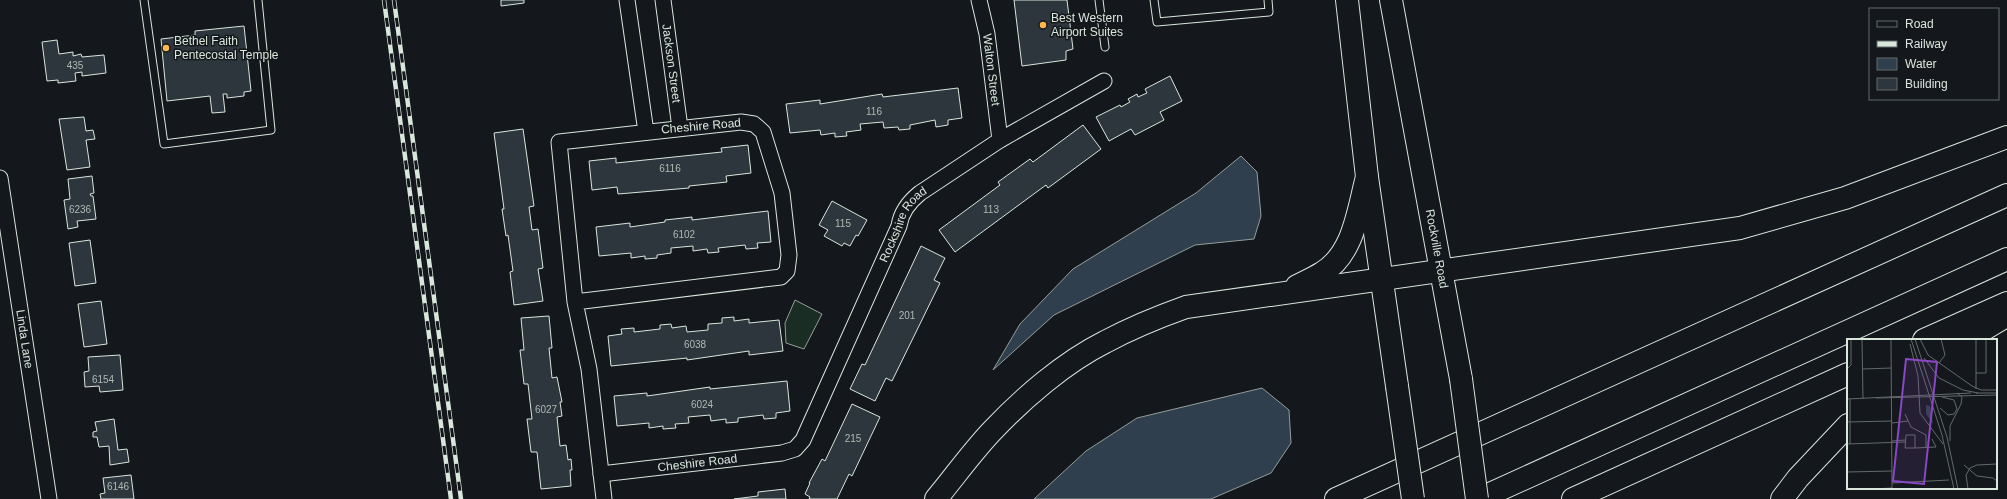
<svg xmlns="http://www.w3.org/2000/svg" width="2007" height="499" viewBox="0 0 2007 499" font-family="Helvetica,sans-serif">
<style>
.green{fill:#1a2d24;stroke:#939e99}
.water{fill:#2f3f4d;stroke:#939e99}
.building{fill:#2c363c;stroke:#d8e6dc}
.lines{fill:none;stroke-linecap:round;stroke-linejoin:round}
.service-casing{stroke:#d8e6dc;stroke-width:9}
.minor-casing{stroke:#d8e6dc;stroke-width:17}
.primary-casing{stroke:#d8e6dc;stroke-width:24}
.motorway-casing{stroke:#d8e6dc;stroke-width:24}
.service{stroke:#14181c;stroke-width:7}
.minor{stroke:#14181c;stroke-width:15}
.primary{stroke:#14181c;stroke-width:22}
.motorway{stroke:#14181c;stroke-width:22}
.rail-casing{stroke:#d8e6dc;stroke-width:4.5}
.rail{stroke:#14181c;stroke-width:3;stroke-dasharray:9;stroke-linecap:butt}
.primary-bridge-casing{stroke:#d8e6dc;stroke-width:24;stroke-linecap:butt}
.primary-bridge{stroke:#14181c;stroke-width:22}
.poi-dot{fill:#ffb74d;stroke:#14181c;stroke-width:1.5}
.labels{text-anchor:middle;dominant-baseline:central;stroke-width:3;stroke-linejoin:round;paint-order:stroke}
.number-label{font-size:10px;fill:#adbab4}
.poi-label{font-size:12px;fill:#d8e6dc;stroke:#14181c;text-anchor:start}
.street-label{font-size:12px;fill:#d8e6dc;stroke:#14181c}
.inset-road{fill:none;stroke:#626a69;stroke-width:1}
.view{fill:#8948c3;fill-opacity:0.15;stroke:#8948c3;stroke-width:2}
.inset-edge{fill:none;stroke:#d8e6dc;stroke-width:2}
</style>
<rect width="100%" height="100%" fill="#14181c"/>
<!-- green -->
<polygon class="green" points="795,300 822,314 804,349 786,343 785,323"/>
<!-- water -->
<g class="water">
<polygon points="1241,156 1257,172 1261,216 1254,239 1195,245 1054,315 993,370 1020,324 1073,269 1196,193"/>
<polygon points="1262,388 1289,410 1291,443 1271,473 1211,499 1034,499 1086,451 1137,418"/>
</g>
<!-- building -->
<g class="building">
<polygon points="501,0 524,0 524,3 501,6"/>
<polygon points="1014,0 1067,0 1073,49 1066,51 1066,60 1022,66"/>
<polygon points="244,26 251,91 244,92 244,96 227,98 227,94 223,94 225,112 212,113 210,96 167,101 161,39 195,35 195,31"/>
<polygon points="57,40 59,54 73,52 73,56 81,54 82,57 104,55 106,73 82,76 82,72 75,73 76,81 58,83 58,80 47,81 42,42"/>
<polygon points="1170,76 1182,101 1160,112 1164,120 1135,135 1131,129 1109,141 1096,117 1120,105 1121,107 1130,102 1128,99 1137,94 1138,97 1147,93 1145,89"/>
<polygon points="958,88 962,118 948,120 948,125 936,127 935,120 910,125 910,129 899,130 898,127 884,128 883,122 860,124 861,130 846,132 847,136 835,137 835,133 821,135 820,130 790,133 786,104 820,100 820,104 882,94 883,97"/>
<polygon points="84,117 86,131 93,130 95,139 86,140 90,167 67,170 59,119"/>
<polygon points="1083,125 1101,149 1048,188 1046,185 955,252 939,230 1000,185 998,182 1030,159 1033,162"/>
<polygon points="523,129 534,206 529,207 532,230 538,229 543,268 538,269 543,301 514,305 510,272 513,271 508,235 506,236 502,209 504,209 494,133"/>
<polygon points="748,145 751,173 726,176 727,182 689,186 689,188 618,194 617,187 592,190 589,161 616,158 616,163 722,152 721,148"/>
<polygon points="92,176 94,193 90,194 91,196 93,196 96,219 77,221 78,227 68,229 64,200 70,199 68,179"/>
<polygon points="832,201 867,220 858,236 856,235 850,246 844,243 842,246 824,236 828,230 819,225"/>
<polygon points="768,211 771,242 757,243 758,248 746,249 745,245 718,248 719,252 708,253 707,249 693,251 693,246 671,248 671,253 657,255 657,258 645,259 645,256 631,258 631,253 599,256 596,227 630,223 630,227 665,222 665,220 692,217 692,220"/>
<polygon points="90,240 96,283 75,286 69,243"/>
<polygon points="921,246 945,258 934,280 940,283 892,381 886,378 875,401 850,389 862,364 865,365"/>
<polygon points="101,301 107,344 84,347 78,304"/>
<polygon points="549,316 552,348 549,348 552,378 557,377 562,402 560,402 562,416 557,417 560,446 566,445 568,460 571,459 572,470 570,470 571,486 541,489 537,452 531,452 527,419 532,419 528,384 524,384 520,350 524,350 521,318"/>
<polygon points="734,317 734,321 749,319 749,323 779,320 783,351 749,355 749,351 687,360 687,358 611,366 608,336 622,334 621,329 634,328 634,332 660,329 660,325 671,324 672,328 686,326 687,332 708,330 708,324 722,323 722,318"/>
<polygon points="120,355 123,390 100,392 99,386 85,387 84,372 89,371 88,357"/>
<polygon points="787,381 790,411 776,413 776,418 764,419 763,415 738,418 738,422 726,423 726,419 711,421 710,415 688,417 689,423 675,424 676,428 663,429 663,426 649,428 649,423 617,426 614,396 647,393 647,396 710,387 710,389"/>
<polygon points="852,404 880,417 852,476 849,474 837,499 809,499 810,497 805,494 810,483 809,483 822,459 825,461"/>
<polygon points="114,419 118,450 127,449 129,462 110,465 109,446 99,447 97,437 93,437 93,432 97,431 95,422"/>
<polygon points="131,475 134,499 101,499 100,494 105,493 103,478"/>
<polygon points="785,489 786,499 734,499 758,496 758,492"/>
</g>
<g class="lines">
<defs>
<g id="service">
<polyline points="144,0 164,144 271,130 258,0"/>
<polyline points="1099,0 1105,47"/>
<polyline points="1154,0 1157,22 1269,12 1268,0"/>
</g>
<g id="minor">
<polyline points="627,0 646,132"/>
<path id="s1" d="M663 0 680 128"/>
<path id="s2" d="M979 0 987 34 1000 140"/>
<path id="s3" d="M0 178 49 499"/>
<polyline points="575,302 781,277 787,271 789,255 782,193 763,132 754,124 741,122 559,142 575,302 589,369 604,499"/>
<path id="s4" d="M601 474 782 453 795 449 803 440 899 226C901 212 910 201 920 193L1000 140 1104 81"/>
</g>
<g id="primary">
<polyline points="1347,0 1367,177 1397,386"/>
<path id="s5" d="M1391 0 1461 379"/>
</g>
<g id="motorway">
<path d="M1297 286C1305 282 1314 278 1322 273 1354 254 1358 210 1367 177"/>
<polyline points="1924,340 2007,303"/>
<polyline points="1966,340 2006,316"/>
<path d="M936 499C955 476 972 452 992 431 1023 398 1065 362 1105 342 1131 328 1158 317 1186 307L1740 228 1845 198 2007 137"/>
<polyline points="1336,499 2007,195"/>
<polyline points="1479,499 2007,259"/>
<polyline points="1573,499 1848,374"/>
<polyline points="1782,499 1798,478 1848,425"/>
</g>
</defs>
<!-- service casing -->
<use href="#service" class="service-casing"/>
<!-- minor casing -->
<use href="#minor" class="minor-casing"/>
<!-- primary casing -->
<use href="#primary" class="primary-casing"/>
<!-- motorway casing -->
<use href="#motorway" class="motorway-casing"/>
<!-- service -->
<use href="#service" class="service"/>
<!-- minor -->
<use href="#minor" class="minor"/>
<!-- primary -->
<use href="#primary" class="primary"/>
<!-- motorway -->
<use href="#motorway" class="motorway"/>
<defs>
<g id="rail">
<polyline points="384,0 451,499"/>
<polyline points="394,0 461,499"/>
</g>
</defs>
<!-- rail casing -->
<use href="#rail" class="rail-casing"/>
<!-- rail -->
<use href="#rail" class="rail"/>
<defs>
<g id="primary-bridge">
<polyline points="1461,379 1477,499"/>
<polyline points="1397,386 1413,499"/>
</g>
</defs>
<!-- primary-bridge casing -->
<use href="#primary-bridge" class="primary-bridge-casing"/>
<!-- primary-bridge -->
<use href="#primary-bridge" class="primary-bridge"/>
</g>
<!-- markers -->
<g class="poi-dot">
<circle cx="1043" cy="25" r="4"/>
<circle cx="166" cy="48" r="4"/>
</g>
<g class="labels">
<!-- number labels -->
<g class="number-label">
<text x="75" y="65">435</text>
<text x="874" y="111">116</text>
<text x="670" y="168">6116</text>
<text x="80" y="209">6236</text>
<text x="991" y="209">113</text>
<text x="843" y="223">115</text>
<text x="684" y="234">6102</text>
<text x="907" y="315">201</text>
<text x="695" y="344">6038</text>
<text x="103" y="379">6154</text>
<text x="702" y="404">6024</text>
<text x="546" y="409">6027</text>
<text x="853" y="438">215</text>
<text x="118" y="486">6146</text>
</g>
<!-- poi labels -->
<g class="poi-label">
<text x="1051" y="18">Best Western<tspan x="1051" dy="14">Airport Suites</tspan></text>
<text x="174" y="41">Bethel Faith<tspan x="174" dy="14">Pentecostal Temple</tspan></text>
</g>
<!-- street labels -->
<g class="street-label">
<text stroke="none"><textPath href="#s1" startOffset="64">Jackson Street</textPath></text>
<text stroke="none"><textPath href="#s2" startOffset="71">Walton Street</textPath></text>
<text transform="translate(701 126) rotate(-5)">Cheshire Road</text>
<text stroke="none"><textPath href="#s4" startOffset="446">Rockshire Road</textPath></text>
<text stroke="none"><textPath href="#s5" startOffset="253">Rockville Road</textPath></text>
<text stroke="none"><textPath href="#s3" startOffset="163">Linda Lane</textPath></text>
<text stroke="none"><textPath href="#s4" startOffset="97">Cheshire Road</textPath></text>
</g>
</g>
<!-- overview -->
<g transform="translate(1847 339)">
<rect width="150" height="150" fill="#14181c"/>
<path d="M79 66 83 67 86 85 79 75Z" fill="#2f3f4d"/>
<path class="inset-road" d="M15 0 16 60M44 0 45 150M64 0 95 96 107 150M68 0 100 98 111 150M73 0 81 16 125 47 134 51H150M63 5 71 37 73 74 96 105M77 19 92 39 116 51 131 54M92 24 98 16 94 0M0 30 4 26V0M16 30 44 29M129 34H139V0M129 50V0M129 54H150M29 59 150 56M0 60 124 54M3 60V105M93 69 101 76 107 75 110 70 107 61 95 58M58 75 64 88 79 96V108M0 83 45 82M45 84 61 82M45 102 58 101M103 102V87L114 65 115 58 110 54M0 105 58 103M68 109V96H59L58 109H68L89 108 85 100M117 126 130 137 146 139 150 142M0 133 45 132M45 144 102 141M25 150 45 149M121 150 119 136 123 129 130 126 150 125"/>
<path class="view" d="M59 20 90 23 77 145 46 142Z"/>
<rect width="150" height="150" class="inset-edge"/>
</g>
<!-- legend -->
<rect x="1869" y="8" width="130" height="92" fill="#14181c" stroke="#626a69"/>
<rect x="1877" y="21" width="20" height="6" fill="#14181c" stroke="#626a69"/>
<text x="1905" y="28" font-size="12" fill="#d8e6dc">Road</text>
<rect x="1877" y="41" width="20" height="6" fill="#d8e6dc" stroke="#626a69"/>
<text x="1905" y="48" font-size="12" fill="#d8e6dc">Railway</text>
<rect x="1877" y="58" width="20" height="12" fill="#2f3f4d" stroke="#626a69"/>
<text x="1905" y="68" font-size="12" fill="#d8e6dc">Water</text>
<rect x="1877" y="78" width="20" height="12" fill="#2c363c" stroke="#626a69"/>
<text x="1905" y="88" font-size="12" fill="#d8e6dc">Building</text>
</svg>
